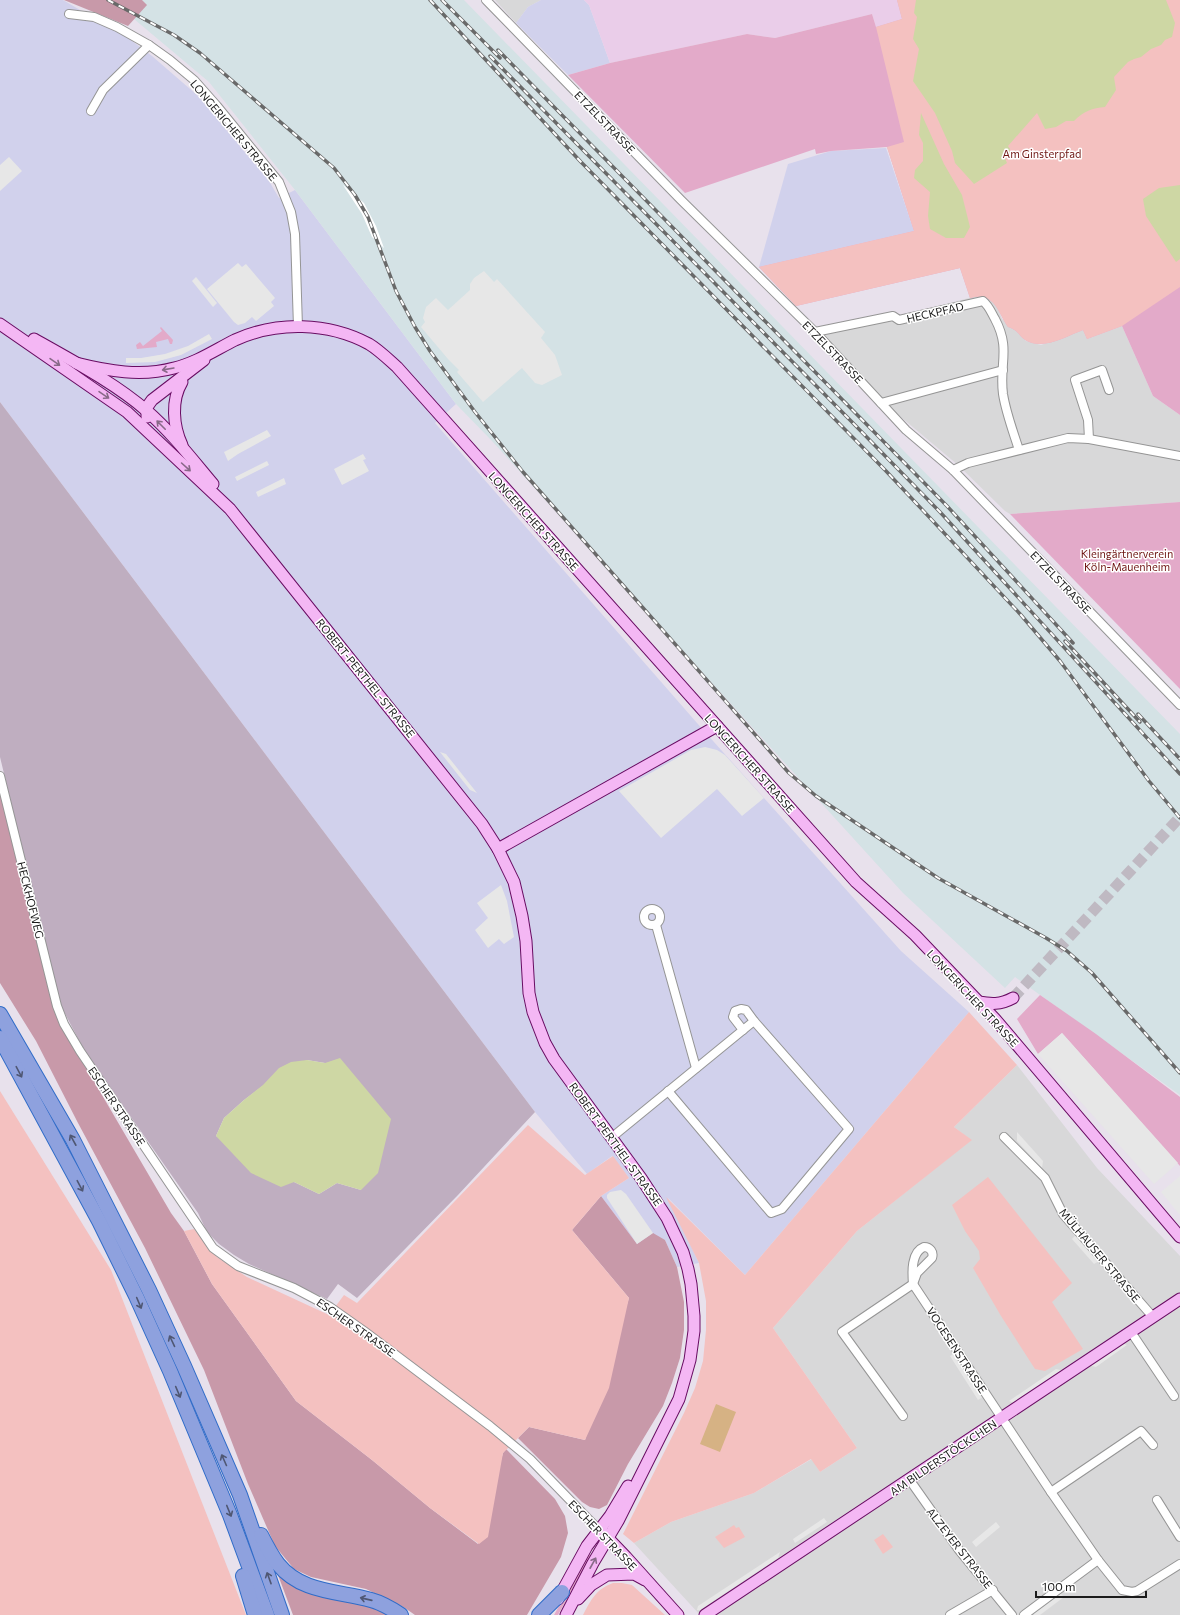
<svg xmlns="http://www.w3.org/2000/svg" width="1180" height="1615" viewBox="0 0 1180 1615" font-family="Commissioner,sans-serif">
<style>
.residential{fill:#d8d8d9}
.commercial{fill:#d1d1ec}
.industrial{fill:#d4e2e5}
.construction{fill:#bfaec0;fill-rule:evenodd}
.farmland{fill:#eacde9}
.grass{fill:#e3aac9}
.forest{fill:#c899a9}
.park{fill:#f4c1c0}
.pitch{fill:#d6b284}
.parking{fill:#e7e7e7}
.water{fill:#ced7a4}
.pier{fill:#fff}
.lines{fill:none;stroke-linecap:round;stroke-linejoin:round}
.secondary-tunnel{stroke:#bfb9c2;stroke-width:11;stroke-dasharray:11 5.5;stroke-linecap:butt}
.street-casing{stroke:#959595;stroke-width:10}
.secondary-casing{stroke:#680c62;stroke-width:13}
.highway-casing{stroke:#306cc8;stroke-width:16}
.street{stroke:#fff;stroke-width:8}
.secondary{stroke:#f4b7f4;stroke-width:11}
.highway{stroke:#8ea1de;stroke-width:14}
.rail-casing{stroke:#696969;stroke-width:3.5}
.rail{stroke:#fff;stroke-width:2;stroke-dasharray:6;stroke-linecap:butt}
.oneway{stroke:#886988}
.oneway2{stroke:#4f5773}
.labels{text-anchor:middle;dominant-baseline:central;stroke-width:3;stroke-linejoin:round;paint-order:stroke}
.street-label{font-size:11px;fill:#1b1b1b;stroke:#fff}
.park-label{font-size:11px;fill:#6f1613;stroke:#fff}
</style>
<rect width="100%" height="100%" fill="#e8e1ec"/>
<!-- residential -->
<g class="residential">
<polygon points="495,0 541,0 528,7 516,23"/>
<polygon points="973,297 985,297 996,304 1002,319 1015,329 1026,341 1041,345 1083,330 1087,339 1122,326 1153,396 1180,415 1180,502 1010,514 1005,511 958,465 883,402 824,335"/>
<polygon points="1017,1065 1097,1168 1180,1256 1180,1615 700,1615 634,1543 671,1522 754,1493 812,1459 820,1472 857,1448 773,1328 857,1231 971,1140 954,1127"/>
</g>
<!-- commercial -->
<g class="commercial">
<polygon points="0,0 63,0 128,38 152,56 197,95 269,181 279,198 295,190 456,404 435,423 697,723 901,951 969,1012 745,1275 668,1198 699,1263 677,1267 665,1240 637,1244 601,1196 629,1178 612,1156 587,1174 535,1112 0,402"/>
<polygon points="541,0 584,0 589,5 610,63 568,75 516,23 528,7"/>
<polygon points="886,148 914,231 759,267 788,164 831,151"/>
</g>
<!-- industrial -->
<polygon class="industrial" points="142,0 464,0 1180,734 1180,1095 1015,977 1005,988 903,893 492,441 456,404 295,190 209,82 134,19 146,5"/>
<!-- construction -->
<path class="construction" d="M0 402 535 1112 458 1195 357 1298 338 1284 327 1299 249 1264 234 1255 219 1244 207 1232 198 1213 84 1050 60 1004 0 757ZM307 1060 325 1063 361 1190 337 1183 319 1194 294 1182 216 1136 224 1118 244 1100 264 1085Z"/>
<!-- farmland -->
<polygon class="farmland" points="584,0 897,0 902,19 876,27 872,14 775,38 747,34 610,63 589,5"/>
<!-- grass -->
<g class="grass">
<path d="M897 0H1180V415L1153 396 1122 326 1087 339 1083 330C1067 336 1044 350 1027 341 1018 336 1019 330 1008 327 997 311 995 292 970 298L960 268 796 306 759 267 914 231 887 147 831 151 816 154 815 149 685 193 568 75 610 63 747 34 775 38 872 14 876 27 902 19Z"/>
<polygon points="161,327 173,340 172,344 170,344 168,339 156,342 157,347 137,349 136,345 140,342 143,346 162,331 160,328"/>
<polygon points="1180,502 1180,689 1010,514"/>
<polygon points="1040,995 1096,1034 1180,1097 1180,1166 1062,1033 1038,1054 1017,1019"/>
<polygon points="588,1554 591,1555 558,1615 554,1615"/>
</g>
<!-- forest -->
<g class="forest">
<polygon points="64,0 142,0 147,5 128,26"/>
<polygon points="0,793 53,1006 61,1025 171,1213 184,1231 212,1284 296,1401 372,1460 430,1508 478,1544 503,1453 506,1449 555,1499 565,1516 568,1533 561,1557 527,1615 415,1615 405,1608 366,1589 311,1577 294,1569 275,1546 248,1484 204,1370 145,1248 78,1123 36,1041 0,983"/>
<polygon points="601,1196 637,1244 653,1233 665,1240 677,1267 684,1302 684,1330 680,1358 672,1383 663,1406 628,1464 607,1505 599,1509 590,1507 582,1502 518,1438 529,1427 585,1440 629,1298 572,1230"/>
<polygon points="275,1567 351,1599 395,1615 293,1615"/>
</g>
<!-- park -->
<g class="park">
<path d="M897 0H1180V287L1122 326 1087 339 1083 330C1067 336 1044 350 1027 341 1018 336 1019 330 1008 327 997 311 995 292 970 298L960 268 796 306 759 267 914 231 887 147 904 142 876 27 902 19Z"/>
<polygon points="969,1012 1017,1065 954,1127 972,1140 857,1231 773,1328 857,1448 820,1472 811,1459 754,1493 671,1522 634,1543 623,1534 684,1413 695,1388 703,1361 706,1330 706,1301 699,1263 666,1197 745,1275"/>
<polygon points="0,1091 111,1270 246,1615 0,1615"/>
<polygon points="528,1125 585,1175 613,1156 629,1178 601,1196 572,1230 629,1298 609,1388 585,1440 529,1427 503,1453 488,1537 479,1544 430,1508 372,1460 296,1401 212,1284 184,1231 194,1229 217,1257 247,1277 329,1315 344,1295 357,1303"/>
<polygon points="988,1177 1072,1283 1052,1302 1083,1349 1045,1371 1035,1369 1001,1316 973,1268 980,1259 979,1251 965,1231 952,1205"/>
<polygon points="734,1525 736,1528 739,1527 745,1537 724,1548 715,1537"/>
<polygon points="883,1534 893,1547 883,1554 874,1540"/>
<path d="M613 1583H622L632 1585 665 1615H583C591 1600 596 1589 613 1583Z"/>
</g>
<!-- pitch -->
<polygon class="pitch" points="716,1404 736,1412 720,1452 700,1444"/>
<!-- parking -->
<g class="parking">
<polygon points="9,157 22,171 0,191 0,165"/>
<polygon points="238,263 242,267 246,264 275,298 271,302 274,306 256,321 252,317 245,323 238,325 234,322 207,289"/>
<polygon points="484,271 494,282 497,279 545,332 541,338 555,355 562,375 542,385 535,383 522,368 483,402 457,372 459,370 448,359 421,327 425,322 423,318 426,307 436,298 448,310 470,290 470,284 474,278"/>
<polygon points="196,277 217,303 213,307 192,281"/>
<polygon points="209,334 212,339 181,355 155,362 126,363 126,358 141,358 165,354 188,346"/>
<polygon points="267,430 271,436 238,454 228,461 224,452"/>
<polygon points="363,454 366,459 363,460 369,471 342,485 334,469"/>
<polygon points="267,461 269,465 237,481 235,477"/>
<polygon points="284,478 286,484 258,497 256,492"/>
<polygon points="705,747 717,750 725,755 764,798 742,816 717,789 661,838 619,791 691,750"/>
<polygon points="440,752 446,754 477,793 470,790"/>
<polygon points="501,885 507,901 514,937 504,944 499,939 488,948 475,930 488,918 477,903"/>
<polygon points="1062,1033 1178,1163 1154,1184 1038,1054"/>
<polygon points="1017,1132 1043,1161 1042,1168 1017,1141"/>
<polygon points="1180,1176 1180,1215 1161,1192"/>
<polygon points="621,1190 626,1194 653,1233 637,1244 607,1198 607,1195 610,1192"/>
<polygon points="1076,1235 1099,1261 1094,1264 1072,1239"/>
<polygon points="1121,1343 1127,1345 1096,1367 1088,1365"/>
<polygon points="955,1353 983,1397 978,1400 950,1356"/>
<polygon points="1056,1369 1065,1371 1016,1404 1009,1401"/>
<polygon points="824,1518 827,1522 795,1543 793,1539"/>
<polygon points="996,1522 1000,1527 976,1547 972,1542"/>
<polygon points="780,1552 778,1558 700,1610 697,1610 698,1606"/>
<polygon points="1060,1593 1064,1597 1040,1615 1034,1615 1033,1613"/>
</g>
<!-- water -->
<g class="water">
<path d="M916 0H1166L1175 23 1172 37 1165 40 1161 45 1151 49 1141 57 1134 59 1128 62 1114 77 1116 90 1105 107C1092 108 1084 111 1074 121H1066L1056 127 1045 129 1037 113 1008 146 1010 149 1009 155 1006 153 1004 156 1007 163 974 184 955 163 952 151 935 113 913 81 919 49 913 39 917 17 914 13Z"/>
<polygon points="921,113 944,164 962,195 970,227 964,238 946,238 930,229 928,216 930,192 914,178 915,170 923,161 923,143 919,135"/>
<polygon points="1180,185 1180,259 1176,262 1146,216 1143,199 1159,188"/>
<polygon points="340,1058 391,1119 378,1173 361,1190 337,1183 319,1194 294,1182 281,1187 251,1173 216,1136 224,1118 244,1100 263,1085 279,1068 291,1062 307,1060 325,1063"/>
</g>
<!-- pier -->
<polygon class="pier" points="343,185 364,203 376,226 384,248 372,237 362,214"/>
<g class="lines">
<!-- secondary-tunnel -->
<polyline class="secondary-tunnel" points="1013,998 1180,817"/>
<defs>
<g id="street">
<polyline points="486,0 681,200 815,332 906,430 953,470 1180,705"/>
<polyline points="69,14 94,17 117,27 149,45 170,60 194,80 217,106 279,182 291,212 295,234 298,327"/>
<polyline points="91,111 103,90 149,45"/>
<path d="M815 332 893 316 899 320 983 301C989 306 991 312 995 319 1011 349 999 364 1003 394 1006 413 1013 431 1019 450"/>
<polyline points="881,403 1003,370"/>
<polyline points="1089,439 1088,420 1075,380 1102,370 1109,390"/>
<polyline points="953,470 968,463 1068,438 1089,439 1180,456"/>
<polyline points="0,776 57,1006 64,1024 80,1051 213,1248 238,1266 294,1288 330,1307 364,1331 490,1426 530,1459 598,1529"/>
<circle cx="652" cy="917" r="8"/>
<polyline points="656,925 696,1068"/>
<polyline points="668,1091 771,1213 782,1209 849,1129 754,1021 746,1010 741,1009 735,1011 733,1017 743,1030"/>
<polyline points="1004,1137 1045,1178 1063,1214 1153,1317"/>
<polyline points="611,1138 754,1021"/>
<path d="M924 1247C930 1247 934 1252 932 1258L917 1273 913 1284C912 1272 911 1252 924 1247Z"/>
<polyline points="1131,1332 1174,1396"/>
<polyline points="903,1416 842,1332 913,1284 1051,1492 1098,1560 1122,1590 1132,1592 1137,1591 1180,1564"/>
<polyline points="909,1479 959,1550 1012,1615"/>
<polyline points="1051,1492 1141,1431 1153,1445"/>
<polyline points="1157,1500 1180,1537"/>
<polyline points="950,1615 993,1590"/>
<polyline points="1024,1615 1098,1560"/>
</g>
<g id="secondary">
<polyline points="0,324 127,412 230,509 482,824 498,849 514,882 522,916 526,941 529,993 533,1012 545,1043 554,1059 641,1178 667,1218 683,1252 688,1269 691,1284 694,1316 694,1331 690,1360 679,1399 618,1521 593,1563 566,1615"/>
<path d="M34 339C71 360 115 383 147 411 172 433 192 459 213 484"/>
<path d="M76 363C108 371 141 377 174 368 196 363 215 350 235 340 277 321 328 322 369 344 379 350 388 359 397 367L856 882 915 935 995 1019 1180 1237"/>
<polyline points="147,417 147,407 152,400 204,360"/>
<path d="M182 445C173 426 171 400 182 382"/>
<polyline points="498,849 717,726"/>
<path d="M978 1002C991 1004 1000 1005 1013 998"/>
<polyline points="603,1533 626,1557 678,1615"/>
<polyline points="558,1599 587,1546 610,1516 628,1486"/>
<polyline points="578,1599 591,1585 607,1575 634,1574 645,1580"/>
<polyline points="705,1615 1180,1299"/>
</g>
<g id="highway">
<polyline points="0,1014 73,1140 149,1290 184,1366 240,1495 282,1615"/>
<polyline points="0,1038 99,1221 136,1296 170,1371 230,1515 267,1615"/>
<path d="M261 1535C266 1545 271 1555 278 1564 301 1593 339 1591 371 1600 382 1603 392 1609 401 1615"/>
<polyline points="243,1576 255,1615"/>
<polyline points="539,1615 562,1592"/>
</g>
</defs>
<!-- street casing -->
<use href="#street" class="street-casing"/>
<!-- secondary casing -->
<use href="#secondary" class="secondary-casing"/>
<!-- highway casing -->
<use href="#highway" class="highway-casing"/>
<!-- street -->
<use href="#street" class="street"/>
<!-- secondary -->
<use href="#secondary" class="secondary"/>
<!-- highway -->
<use href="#highway" class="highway"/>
<defs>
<g id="rail">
<polyline points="108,0 174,35 200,53 334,168 355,195 368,217 396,291 415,327 430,351 475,412 523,472 789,773 816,796 938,878 1046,938 1067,951 1092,973 1180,1073"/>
<polyline points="430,0 581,162 886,471 1021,615 1060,661 1149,781 1180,818"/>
<polyline points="442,0 500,58"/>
<polyline points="498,50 947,506 1073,643"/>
<polyline points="490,56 851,421 940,512 1180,774"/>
<polyline points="1065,641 1140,722"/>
<polyline points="1138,714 1180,759"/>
</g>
</defs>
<!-- rail casing -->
<use href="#rail" class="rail-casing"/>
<!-- rail -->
<use href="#rail" class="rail"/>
</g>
<!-- one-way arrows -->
<defs><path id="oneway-shaft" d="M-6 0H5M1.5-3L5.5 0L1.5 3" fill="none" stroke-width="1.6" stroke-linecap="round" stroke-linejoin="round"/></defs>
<g class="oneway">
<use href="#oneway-shaft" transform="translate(55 362) rotate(35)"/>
<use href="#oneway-shaft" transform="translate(168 369) rotate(170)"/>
<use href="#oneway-shaft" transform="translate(104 395) rotate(34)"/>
<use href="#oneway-shaft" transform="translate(161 425) rotate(-135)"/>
<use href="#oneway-shaft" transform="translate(186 467) rotate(42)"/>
<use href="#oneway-shaft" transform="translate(593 1563) rotate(-61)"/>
</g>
<g class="oneway2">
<use href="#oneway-shaft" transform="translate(19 1072) rotate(62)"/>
<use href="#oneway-shaft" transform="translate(73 1140) rotate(-119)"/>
<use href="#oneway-shaft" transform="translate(80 1186) rotate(62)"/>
<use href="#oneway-shaft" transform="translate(139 1303) rotate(67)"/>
<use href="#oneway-shaft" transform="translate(172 1341) rotate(-115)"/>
<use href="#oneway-shaft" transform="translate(178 1392) rotate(67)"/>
<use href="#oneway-shaft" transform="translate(224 1460) rotate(-114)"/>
<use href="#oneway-shaft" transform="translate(229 1511) rotate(68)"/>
<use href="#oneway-shaft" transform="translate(269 1578) rotate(-110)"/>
<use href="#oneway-shaft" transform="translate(366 1599) rotate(-167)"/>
</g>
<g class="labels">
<!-- street labels -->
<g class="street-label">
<text transform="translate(605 122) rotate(46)">ETZELSTRASSE</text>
<text transform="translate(234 130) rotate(50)">LONGERICHER STRASSE</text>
<text transform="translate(935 312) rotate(-13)">HECKPFAD</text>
<text transform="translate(833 352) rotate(46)">ETZELSTRASSE</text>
<text transform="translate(534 521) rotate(48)">LONGERICHER STRASSE</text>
<text transform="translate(1061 582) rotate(46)">ETZELSTRASSE</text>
<text transform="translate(366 678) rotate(51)">ROBERT-PERTHEL-STRASSE</text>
<text transform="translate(750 763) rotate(48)">LONGERICHER STRASSE</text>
<text transform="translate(31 900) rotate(76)">HECKHOFWEG</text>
<text transform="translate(973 998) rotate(47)">LONGERICHER STRASSE</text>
<text transform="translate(117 1106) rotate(56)">ESCHER STRASSE</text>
<text transform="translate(616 1144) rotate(54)">ROBERT-PERTHEL-STRASSE</text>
<text transform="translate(1100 1255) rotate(50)">MÜLHAUSER STRASSE</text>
<text transform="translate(356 1327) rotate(35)">ESCHER STRASSE</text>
<text transform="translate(957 1350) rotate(57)">VOGESENSTRASSE</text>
<text transform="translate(943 1457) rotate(-34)">AM BILDERSTÖCKCHEN</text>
<text transform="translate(603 1535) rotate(46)">ESCHER STRASSE</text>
<text transform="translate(960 1548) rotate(52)">ALZEYER STRASSE</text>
</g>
<!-- park labels -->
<g class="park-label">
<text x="1042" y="153">Am Ginsterpfad</text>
<text x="1127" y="553">Kleingärtnerverein<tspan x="1127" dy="13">Köln-Mauenheim</tspan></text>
</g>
</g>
<!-- scale -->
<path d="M1036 1591v6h110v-6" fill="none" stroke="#1b1b1b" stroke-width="2"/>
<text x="1042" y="1591" font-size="12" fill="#1b1b1b" stroke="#ffffff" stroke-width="3" paint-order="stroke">100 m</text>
</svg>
